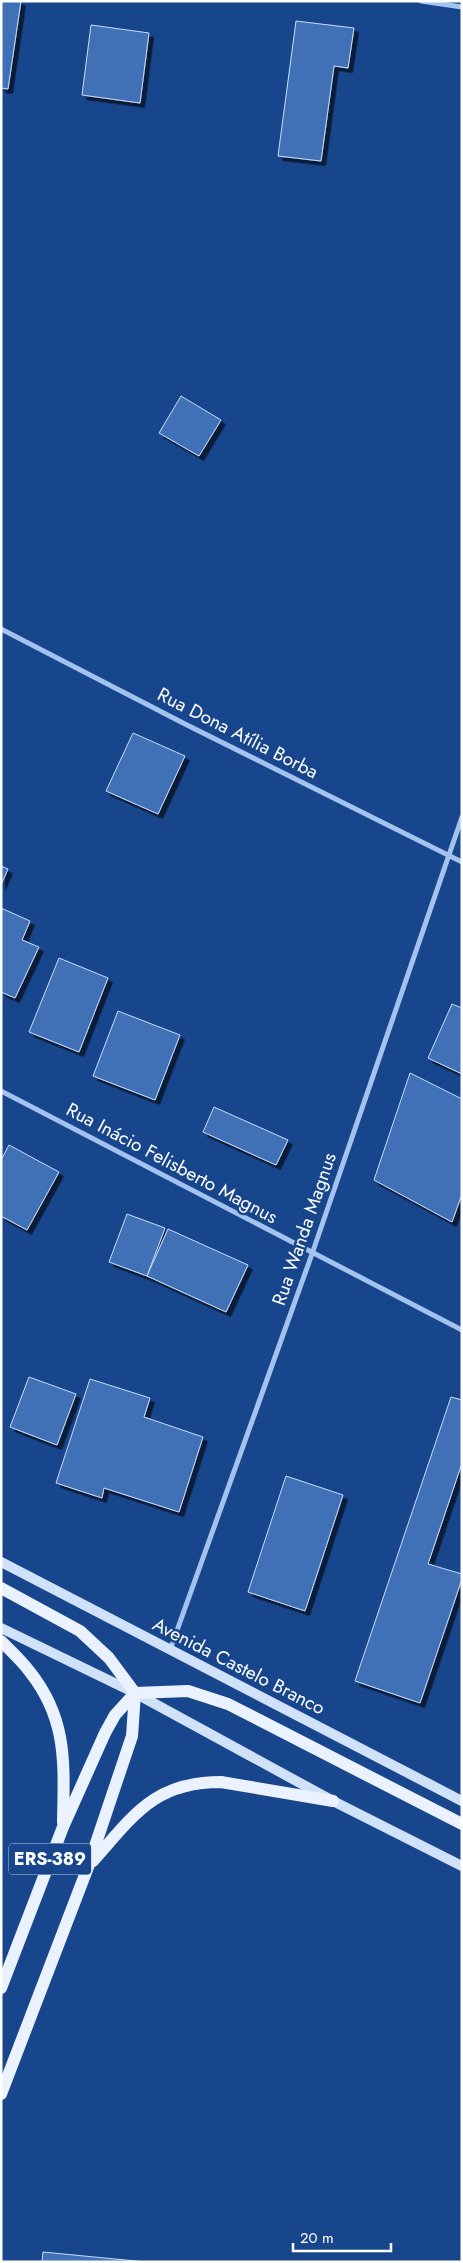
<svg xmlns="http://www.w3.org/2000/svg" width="463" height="2263" viewBox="0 0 463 2263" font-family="Jost,sans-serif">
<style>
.building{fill:#4070b5;stroke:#c9ddfa;filter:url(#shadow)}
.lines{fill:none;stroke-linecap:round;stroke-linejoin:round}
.minor{stroke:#a3c2ef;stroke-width:5}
.secondary{stroke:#d0e1fa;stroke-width:10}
.primary{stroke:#ebf2ff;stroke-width:12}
.labels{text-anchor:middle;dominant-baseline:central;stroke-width:5;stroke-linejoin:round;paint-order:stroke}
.shield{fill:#18468d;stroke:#bac8dd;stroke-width:1}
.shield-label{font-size:18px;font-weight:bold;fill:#fff}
.street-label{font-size:19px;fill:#fff;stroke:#18468d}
</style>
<defs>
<filter id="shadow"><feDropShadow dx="4.5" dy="4.5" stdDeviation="0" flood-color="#0009"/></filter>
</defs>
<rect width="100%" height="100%" fill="#18468d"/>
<!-- building -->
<g class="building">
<polygon points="1,1 21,1 8,89 1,88"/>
<polygon points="296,21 354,28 348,68 334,66 321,161 278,156"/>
<polygon points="91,25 149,33 140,103 82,95"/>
<polygon points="181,396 221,420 199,456 159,433"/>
<polygon points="133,733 185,756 158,814 106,791"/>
<polygon points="1,866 8,869 1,885"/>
<polygon points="1,908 30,921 22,940 39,947 15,998 1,992"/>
<polygon points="59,958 108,978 79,1052 29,1032"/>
<polygon points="452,1004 462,1008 462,1074 428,1058"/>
<polygon points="118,1011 180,1035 155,1100 93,1076"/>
<polygon points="410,1073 462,1099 462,1194 452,1222 374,1180"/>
<polygon points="214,1107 288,1140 276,1165 203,1132"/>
<polygon points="9,1145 59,1172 27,1230 1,1216 1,1160"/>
<polygon points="127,1214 165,1228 147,1276 109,1262"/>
<polygon points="168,1229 248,1265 226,1312 147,1276"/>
<polygon points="29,1377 76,1394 57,1445 10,1427"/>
<polygon points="90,1379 150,1398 144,1417 203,1437 179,1512 104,1488 102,1498 56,1483"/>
<polygon points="451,1397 462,1400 462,1463 428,1564 462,1574 462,1579 420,1703 355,1681"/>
<polygon points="286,1476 343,1495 305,1611 248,1592"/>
<polygon points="43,2252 146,2262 42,2262"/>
</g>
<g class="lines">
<!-- minor -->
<g class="minor">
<polyline points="421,1 462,7"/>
<polyline points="1,629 183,723 462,862"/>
<polyline points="1,1091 462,1330"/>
<polyline points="170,1650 312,1254 462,817"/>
</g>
<!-- secondary -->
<g class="secondary">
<polyline points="1,1562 462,1801"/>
<polyline points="1,1628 135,1693 333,1801 462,1866"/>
</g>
<!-- primary -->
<g class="primary">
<polyline points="1,1588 80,1631 109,1658 135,1693"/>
<path d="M1 1641C11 1651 22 1661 30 1672 68 1720 64 1765 63 1822"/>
<polyline points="135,1693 188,1691 228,1704 462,1824"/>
<path d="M93 1861C134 1815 154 1782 221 1782L333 1801"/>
<polyline points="1,1988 63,1827 105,1733 115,1715 135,1693"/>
<polyline points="1,2094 88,1867 132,1736 135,1693"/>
</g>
</g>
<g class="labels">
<!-- shield labels -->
<rect class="shield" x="9" y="1843.5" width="82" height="31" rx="4"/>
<g class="shield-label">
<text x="50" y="1859">ERS-389</text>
</g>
<!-- street labels -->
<g class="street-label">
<text transform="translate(238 733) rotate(27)">Rua Dona Atília Borba</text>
<text transform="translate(172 1163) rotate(28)">Rua Inácio Felisberto Magnus</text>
<text transform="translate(304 1229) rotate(-71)">Rua Wanda Magnus</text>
<text transform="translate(239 1666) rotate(27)">Avenida Castelo Branco</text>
</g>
</g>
<!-- border -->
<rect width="463" height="2263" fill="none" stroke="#ffffff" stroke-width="5"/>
<!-- scale -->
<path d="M293 2243v8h98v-8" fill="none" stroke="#ffffff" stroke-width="2.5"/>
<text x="300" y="2243" font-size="15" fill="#ffffff" stroke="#18468d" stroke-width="4" paint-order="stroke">20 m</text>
</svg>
